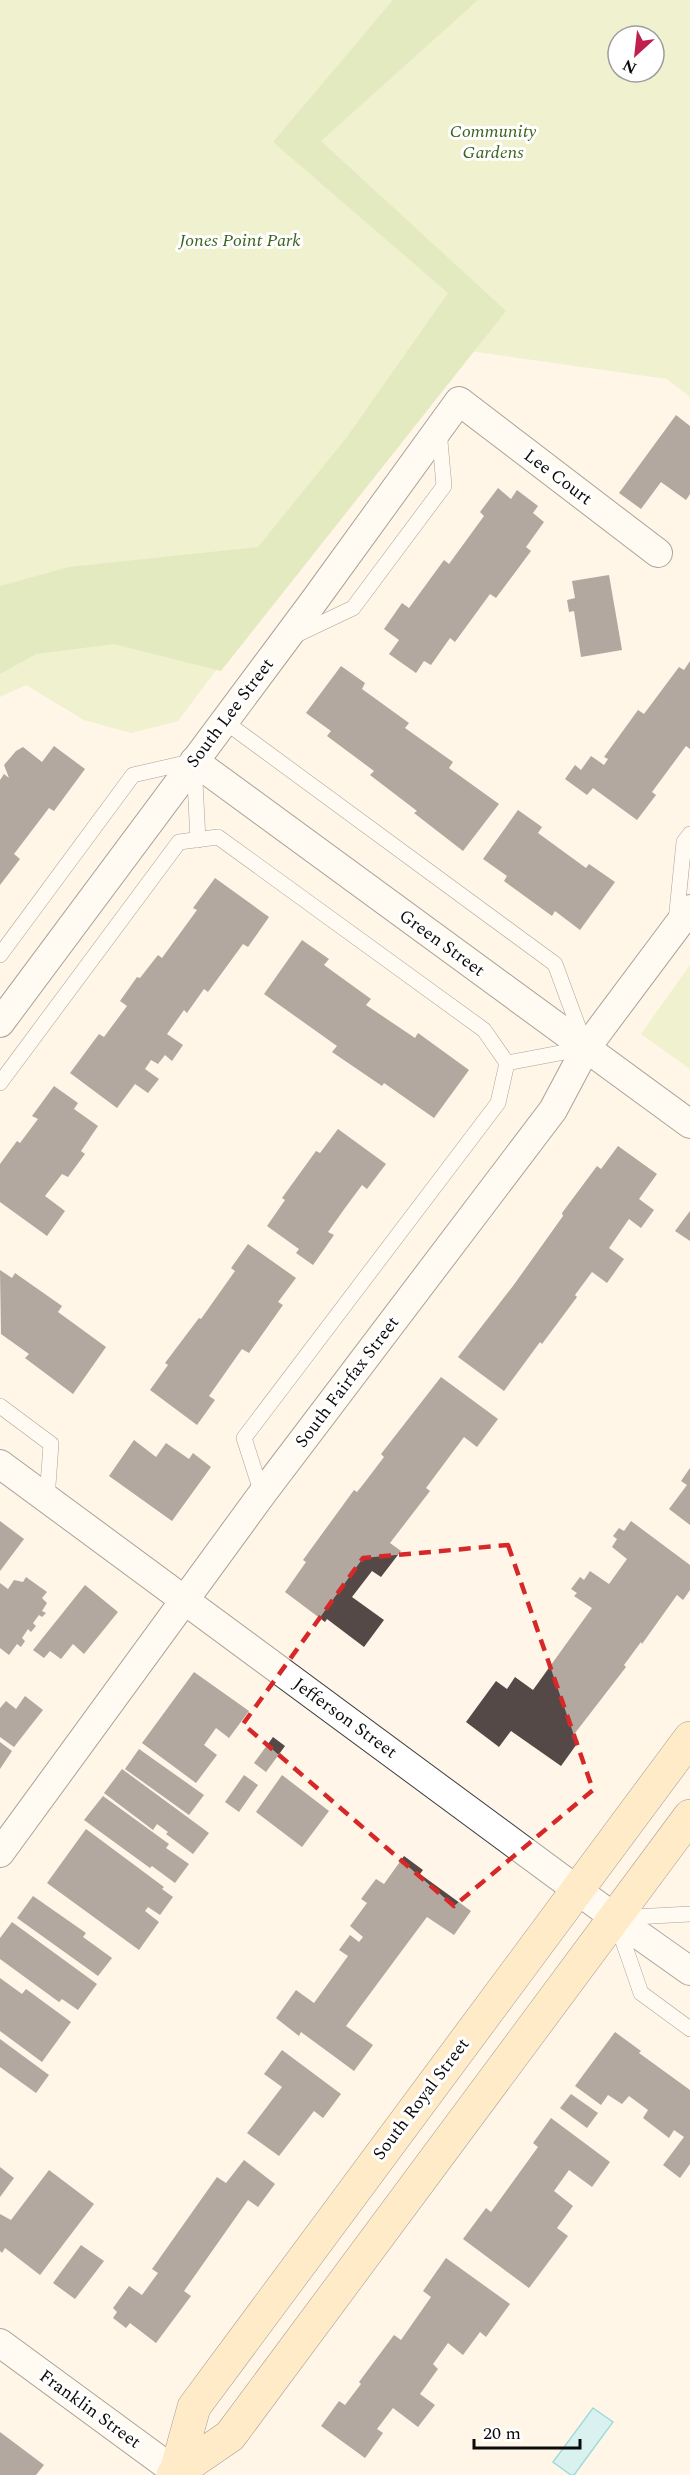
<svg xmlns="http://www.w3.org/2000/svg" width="690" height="2475" viewBox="0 0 690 2475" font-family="Spectral,serif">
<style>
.green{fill:#ddeab2;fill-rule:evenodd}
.forest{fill:#c4db91}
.water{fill:#abeef8;stroke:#30b9d1;stroke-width:1.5}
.building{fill:#544947}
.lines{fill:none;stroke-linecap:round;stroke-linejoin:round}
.lane-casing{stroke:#3e3e3e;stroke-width:16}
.street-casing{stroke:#3e3e3e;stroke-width:30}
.secondary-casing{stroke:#2d2d2d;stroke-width:34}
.lane{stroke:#fff;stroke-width:15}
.street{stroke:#fff;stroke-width:28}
.secondary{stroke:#ffdea3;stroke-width:33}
.marked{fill:none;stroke:#d62828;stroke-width:4.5;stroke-dasharray:12 8;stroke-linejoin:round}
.labels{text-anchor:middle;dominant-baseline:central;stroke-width:6;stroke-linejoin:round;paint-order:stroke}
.park-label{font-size:18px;font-style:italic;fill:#3b631a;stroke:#fff}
.street-label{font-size:18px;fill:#0b0b0b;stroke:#fff}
</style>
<rect width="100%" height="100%" fill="#fff5e8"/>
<!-- green -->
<g class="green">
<path d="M0 0H690V397L667 379 456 349 178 721 131 733 84 720 26 685 0 697ZM618 36H654V72H618Z"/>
<polygon points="690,965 690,1069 641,1034"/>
</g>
<!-- forest -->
<polygon class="forest" points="393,0 478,0 321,141 506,311 221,671 114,644 36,654 0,674 0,586 69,567 258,547 347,437 448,293 273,142"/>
<!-- water -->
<polygon class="water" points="593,2408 613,2422 574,2475 571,2475 553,2462"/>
<!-- building -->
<g class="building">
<polygon points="676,415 690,426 690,494 686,500 661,482 641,509 619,493"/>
<polygon points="498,488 511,499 517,490 538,506 533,513 544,522 526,547 531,551 496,598 490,594 455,642 450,638 431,665 424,661 416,673 389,654 399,640 384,629 402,603 409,608 444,560 449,564 484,516 480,512"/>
<polygon points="609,575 622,650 581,657 574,611 569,612 567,600 575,598 572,581"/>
<polygon points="690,661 690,749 686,746 652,792 656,795 637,820 593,788 587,795 565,779 575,765 581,770 591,756 604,765 608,759 604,757 638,710 644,714 679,667 684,670"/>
<polygon points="341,666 365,683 362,689 409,723 405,728 453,762 449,768 499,804 463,851 414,813 417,811 370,775 374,771 327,736 331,731 306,713"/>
<polygon points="54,746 85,769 54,811 49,808 14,854 20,859 0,885 0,780 4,774 9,778 4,765 16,751 23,747 42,762"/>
<polygon points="518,810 542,827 538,833 586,868 589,864 615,882 580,930 555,911 552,916 504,881 507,876 483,859"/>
<polygon points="215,878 269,917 248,947 243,944 208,992 204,989 187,1013 184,1010 167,1034 183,1045 172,1061 165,1055 158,1064 151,1060 145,1069 159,1079 148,1093 135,1084 117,1108 70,1073 99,1034 104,1037 127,1006 120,1001 137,977 140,978 158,955 162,958 197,910 193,908"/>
<polygon points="302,940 329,959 324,965 371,999 366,1005 415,1038 418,1033 469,1070 434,1118 384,1083 382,1086 332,1052 337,1046 264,994"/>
<polygon points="54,1086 78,1103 74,1109 98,1126 81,1151 85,1154 68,1177 62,1174 45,1196 65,1211 47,1236 0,1202 0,1164 17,1141 20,1143 38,1119 32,1116"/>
<polygon points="338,1129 386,1164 367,1189 362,1185 345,1208 328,1232 334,1235 313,1265 296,1253 299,1249 267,1226 285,1200 282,1198 316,1151 320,1153"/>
<polygon points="618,1146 657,1174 639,1199 654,1210 641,1228 629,1219 609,1248 624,1259 607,1283 592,1272 575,1295 577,1297 542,1344 540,1342 504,1391 458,1357 513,1286 563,1216 562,1213 597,1166 601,1169"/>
<polygon points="690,1211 690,1241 675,1231"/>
<polygon points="248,1244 296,1278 278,1302 283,1305 249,1353 242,1349 209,1396 215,1400 197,1425 150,1390 168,1365 165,1363 199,1318 201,1319 235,1271 231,1268"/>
<polygon points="0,1270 12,1278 15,1273 62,1306 58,1312 106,1347 73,1394 25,1358 29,1354 1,1334"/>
<polygon points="441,1377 498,1419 477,1447 464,1437 426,1488 430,1491 390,1543 401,1551 381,1577 372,1571 352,1597 384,1620 364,1647 327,1619 325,1622 285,1592 306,1562 303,1560 354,1490 357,1492 365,1482 384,1457 381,1454"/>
<polygon points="134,1440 156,1457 166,1443 189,1459 193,1453 211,1467 172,1521 109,1476"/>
<polygon points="690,1468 690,1525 669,1509 687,1485 681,1481"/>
<polygon points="0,1521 24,1539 0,1571"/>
<polygon points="631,1521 690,1565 690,1590 683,1600 677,1595 642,1644 641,1642 624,1665 626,1667 572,1737 579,1741 561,1766 511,1731 499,1747 466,1722 496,1681 507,1689 515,1677 533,1690 592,1608 574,1596 577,1593 571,1589 580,1577 584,1580 590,1571 609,1584 627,1559 612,1547 617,1539 613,1536 619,1528 624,1531"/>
<polygon points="26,1577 47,1592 42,1598 47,1603 42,1611 46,1613 42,1617 39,1615 33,1623 36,1626 31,1632 28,1629 22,1638 25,1641 21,1647 17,1644 9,1655 0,1648 0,1583 8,1589 14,1580 23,1582"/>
<polygon points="85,1585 118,1612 84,1654 73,1644 61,1659 50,1651 44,1658 33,1650"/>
<polygon points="194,1672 249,1711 229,1738 216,1728 204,1745 217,1755 196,1783 142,1743"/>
<polygon points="25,1696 43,1710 14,1747 0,1737 0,1708 6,1701 16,1709"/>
<polygon points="273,1737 285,1746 266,1772 254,1763"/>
<polygon points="0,1742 12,1751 0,1769"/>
<polygon points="139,1749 204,1795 189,1815 125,1769"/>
<polygon points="122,1769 209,1833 193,1854 166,1834 168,1832 157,1824 153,1830 104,1793"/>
<polygon points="244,1775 258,1785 239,1812 225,1802"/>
<polygon points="282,1775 329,1811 302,1847 256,1812"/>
<polygon points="103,1796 169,1844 166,1848 189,1864 175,1883 152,1866 150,1868 84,1820"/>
<polygon points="86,1829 164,1887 162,1889 173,1897 160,1915 148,1907 145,1911 159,1922 139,1950 47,1883"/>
<polygon points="404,1856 423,1870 420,1874 471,1911 454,1935 427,1917 412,1937 346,2026 373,2045 354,2071 301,2032 299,2036 276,2018 296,1990 314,2003 348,1956 339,1950 350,1935 359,1942 363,1937 350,1926 367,1903 361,1899 376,1879 384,1884"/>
<polygon points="33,1896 86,1933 83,1937 112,1958 98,1976 17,1918"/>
<polygon points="12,1922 97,1984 78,2010 62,1999 59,2002 0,1959 0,1938"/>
<polygon points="0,1978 22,1994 26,1989 71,2022 42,2062 0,2031"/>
<polygon points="615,2032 641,2051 639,2053 690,2090 690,2164 680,2178 663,2165 684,2137 674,2130 669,2138 643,2118 648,2110 629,2096 622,2104 608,2095 601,2105 575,2086"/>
<polygon points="0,2039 49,2075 36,2093 0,2067"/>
<polygon points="282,2050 341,2094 323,2118 314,2111 279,2156 247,2133 282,2087 264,2074"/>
<polygon points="571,2094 598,2113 587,2128 560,2108"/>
<polygon points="551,2118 610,2162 592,2187 569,2170 554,2191 573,2206 557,2228 568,2236 529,2288 463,2239 486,2208 491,2212 538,2147 533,2143"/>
<polygon points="244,2160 275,2184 258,2207 248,2200 184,2291 191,2296 156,2343 130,2323 126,2328 113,2318 117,2312 113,2308 129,2286 142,2295 158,2273 152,2269 217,2177 226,2183"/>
<polygon points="0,2167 14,2178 0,2197"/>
<polygon points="49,2170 94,2204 40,2275 5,2248 2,2253 0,2251 0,2214 11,2220"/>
<polygon points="81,2245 104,2261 75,2299 53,2283"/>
<polygon points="446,2258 510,2304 486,2337 480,2332 463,2355 448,2343 433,2364 438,2369 420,2394 435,2405 418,2427 393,2408 377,2429 383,2433 365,2458 321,2426 339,2401 345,2405 361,2384 359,2382 394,2335 401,2340 431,2297 423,2291"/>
<polygon points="0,2432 44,2465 36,2475 0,2475"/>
</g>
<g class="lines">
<defs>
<g id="lane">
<polyline points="294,636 353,608 444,486 439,430"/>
<polyline points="224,721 555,964 586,1048 507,1063"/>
<polyline points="676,921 684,842 690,834"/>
<polyline points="0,955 133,775 194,761 198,840"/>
<polyline points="0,1083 179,842 218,837 484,1030 507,1063 498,1103 244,1438 262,1494"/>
<polyline points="0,1406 51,1444 47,1499"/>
<polyline points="690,1914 615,1918 641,1993 690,2029"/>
</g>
<g id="street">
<polyline points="194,761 690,1124"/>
<polyline points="0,1023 314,601 459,401 658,553"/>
<polyline points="0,1464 615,1918 690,1971"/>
<polyline points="0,1853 262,1494 553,1110 586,1048 690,909"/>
<polyline points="0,2343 180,2475"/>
</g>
<g id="secondary">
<polyline points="176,2472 194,2407 690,1738"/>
<polyline points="173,2475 230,2436 690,1816"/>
</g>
</defs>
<!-- lane casing -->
<use href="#lane" class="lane-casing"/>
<!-- street casing -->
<use href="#street" class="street-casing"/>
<!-- secondary casing -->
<use href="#secondary" class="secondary-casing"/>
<!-- lane -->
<use href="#lane" class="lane"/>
<!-- street -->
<use href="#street" class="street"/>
<!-- secondary -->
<use href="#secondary" class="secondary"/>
</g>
<!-- marked area -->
<path d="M0 0H690V2475H0ZM508 1545 593 1790 454 1906 243 1724 363 1558Z" fill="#fff5e8" fill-opacity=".55" fill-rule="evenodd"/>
<path class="marked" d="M508 1545 593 1790 454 1906 243 1724 363 1558Z"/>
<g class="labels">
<!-- park labels -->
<g class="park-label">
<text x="493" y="131">Community<tspan x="493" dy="21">Gardens</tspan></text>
<text x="240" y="240">Jones Point Park</text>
</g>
<!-- street labels -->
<g class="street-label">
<text transform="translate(558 477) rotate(37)">Lee Court</text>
<text transform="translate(230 713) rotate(-53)">South Lee Street</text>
<text transform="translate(442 943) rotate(36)">Green Street</text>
<text transform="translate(347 1382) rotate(-53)">South Fairfax Street</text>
<text transform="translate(345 1718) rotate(36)">Jefferson Street</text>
<text transform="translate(421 2099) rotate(-53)">South Royal Street</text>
<text transform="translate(90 2409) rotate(36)">Franklin Street</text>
</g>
</g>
<!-- north arrow -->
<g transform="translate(636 54) rotate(207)"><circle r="28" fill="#ffffff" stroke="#9d9d9d" stroke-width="1.5"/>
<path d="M0-4.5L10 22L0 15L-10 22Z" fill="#be1f4e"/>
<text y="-9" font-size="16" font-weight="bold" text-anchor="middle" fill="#0b0b0b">N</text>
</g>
<!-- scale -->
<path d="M474 2439v9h106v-9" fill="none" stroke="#0b0b0b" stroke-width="3"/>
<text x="483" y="2439" font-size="18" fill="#0b0b0b" stroke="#ffffff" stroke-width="4.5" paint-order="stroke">20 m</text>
</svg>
